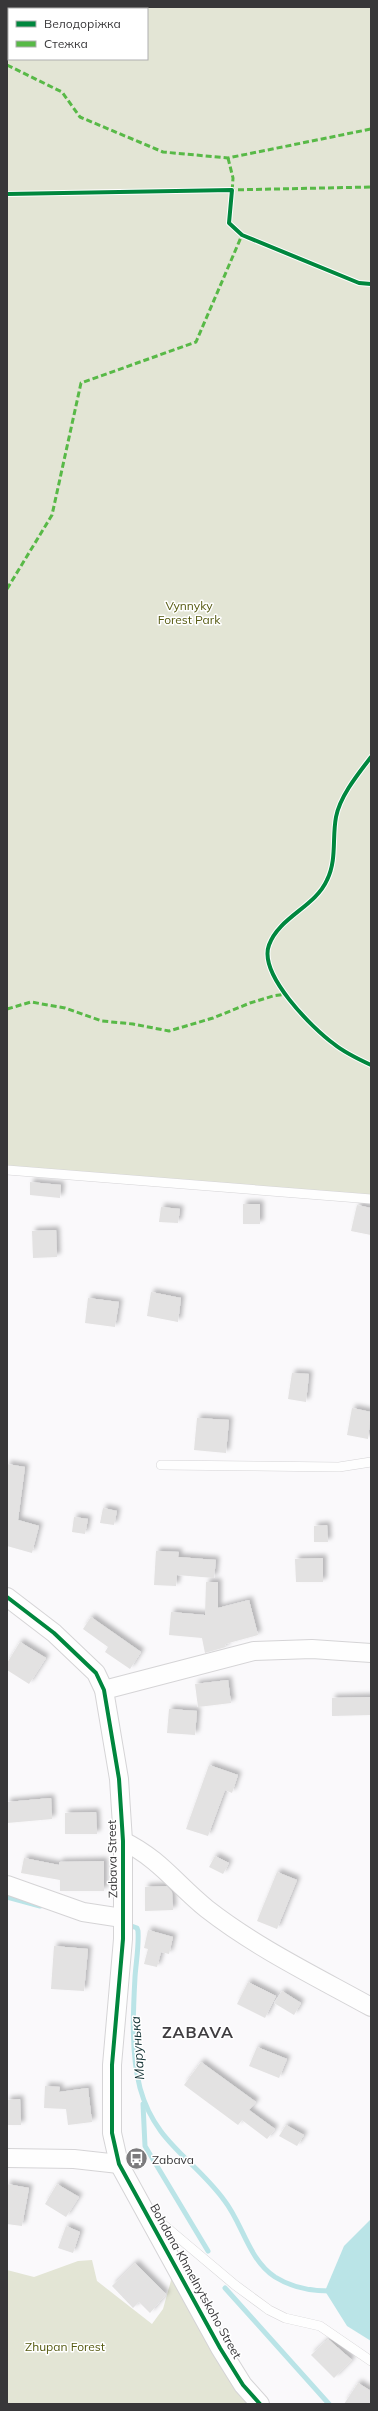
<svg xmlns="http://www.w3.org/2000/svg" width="378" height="2411" viewBox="0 0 378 2411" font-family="Mulish,sans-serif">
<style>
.green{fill:#e3e5d5;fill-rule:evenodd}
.water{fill:#bae4e7}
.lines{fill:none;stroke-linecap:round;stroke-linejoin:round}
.stream{stroke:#bae4e7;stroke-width:5}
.building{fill:#e3e2e2;filter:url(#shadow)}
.service-casing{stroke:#d5d4d6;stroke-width:10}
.minor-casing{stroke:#d5d4d6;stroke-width:20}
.service{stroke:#fefefe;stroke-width:9}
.minor{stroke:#fefefe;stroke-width:18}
.quiet{stroke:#58b947;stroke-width:3;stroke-dasharray:6 3;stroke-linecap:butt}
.cycleway-casing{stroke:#fff;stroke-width:6}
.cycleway{stroke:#00873e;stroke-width:4}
.labels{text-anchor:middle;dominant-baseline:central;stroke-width:3;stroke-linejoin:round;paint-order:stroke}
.park-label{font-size:12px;fill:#565a11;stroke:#fff}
.street-label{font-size:12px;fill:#383739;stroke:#fff}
.poi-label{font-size:12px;fill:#383739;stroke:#fff;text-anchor:start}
.water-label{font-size:13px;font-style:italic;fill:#123133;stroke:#fff}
.district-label{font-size:16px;font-weight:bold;letter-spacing:1px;fill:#3f3d40;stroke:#fff}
</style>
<defs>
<filter id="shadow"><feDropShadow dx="3.5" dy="-3.5" stdDeviation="2" flood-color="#0004"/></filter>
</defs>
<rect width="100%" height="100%" fill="#faf9fb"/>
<!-- green -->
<g class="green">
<path d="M7 7H371V1196L7 1166ZM9 9H147V59H9Z"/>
<polygon points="92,2260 97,2281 152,2324 163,2309 172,2277 255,2404 7,2404 7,2270 34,2277 78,2261"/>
</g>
<!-- water -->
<polygon class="water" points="371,2219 371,2341 347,2326 325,2291 344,2246"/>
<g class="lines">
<!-- stream -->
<g class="stream">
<polyline points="7,1897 40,1906"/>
<path d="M126 1924 137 1928 138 1931C139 1947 136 1962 135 1977 133 2013 131 2053 140 2088 155 2143 193 2158 224 2200 243 2224 248 2259 275 2277 291 2287 312 2291 330 2291"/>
<polyline points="143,2104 145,2146 208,2251"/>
<polyline points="225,2288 329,2404"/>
</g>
</g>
<!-- building -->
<g class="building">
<polygon points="30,1182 61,1185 60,1198 30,1195"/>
<rect x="243" y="1204" width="17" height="20"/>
<polygon points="357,1205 371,1208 371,1235 351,1231"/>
<polygon points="161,1207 180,1209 178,1223 159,1222"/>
<polygon points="56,1230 57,1257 33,1258 32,1231"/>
<polygon points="151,1292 181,1298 178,1322 147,1316"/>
<polygon points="88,1298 119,1302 115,1327 85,1323"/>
<polygon points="292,1373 309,1374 306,1402 288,1399"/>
<polygon points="352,1408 371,1412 368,1439 347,1435"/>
<polygon points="197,1418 229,1420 226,1453 194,1450"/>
<polygon points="7,1464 25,1467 18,1520 39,1526 32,1553 7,1546"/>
<polygon points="103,1508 117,1511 114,1525 100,1523"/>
<polygon points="74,1517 88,1519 85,1534 72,1532"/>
<polygon points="327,1525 328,1542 314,1542 314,1526"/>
<polygon points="156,1551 179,1552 178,1557 216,1560 214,1578 177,1575 176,1586 154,1585"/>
<polygon points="323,1558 323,1582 296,1582 295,1559"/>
<polygon points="206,1582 218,1582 218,1608 249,1600 258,1635 225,1644 226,1647 205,1653 202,1638 169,1635 171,1612 205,1615"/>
<polygon points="91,1617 141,1652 130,1669 105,1652 108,1647 83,1629"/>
<polygon points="20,1642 46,1658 29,1684 7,1670 7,1663"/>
<polygon points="228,1680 231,1703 198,1707 195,1684"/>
<polygon points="371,1697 371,1715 332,1716 332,1698"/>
<polygon points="169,1709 197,1711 195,1735 167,1733"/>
<polygon points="209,1765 238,1775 232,1793 225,1790 208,1836 186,1829"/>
<polygon points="51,1798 52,1819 7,1823 7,1802"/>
<polygon points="96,1812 97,1834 65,1834 65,1813"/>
<polygon points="215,1856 229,1863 223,1874 209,1867"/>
<polygon points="24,1858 59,1865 59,1862 104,1861 104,1891 60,1891 60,1880 21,1873"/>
<polygon points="277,1872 297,1880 277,1929 257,1921"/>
<polygon points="167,1886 172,1892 173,1910 145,1911 145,1887"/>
<polygon points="148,1930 173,1937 169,1954 161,1952 157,1967 144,1964 148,1949 144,1948"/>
<polygon points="54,1946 88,1949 84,1991 51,1989"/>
<polygon points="248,1982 276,1996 265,2018 237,2004"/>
<polygon points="282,1991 301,2003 294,2015 274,2003"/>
<polygon points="257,2047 287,2059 279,2078 249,2066"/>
<polygon points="201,2062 256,2102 249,2110 275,2129 267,2139 242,2120 238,2125 184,2085"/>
<polygon points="45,2086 60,2087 59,2092 88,2088 92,2122 68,2125 66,2109 44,2108"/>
<polygon points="20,2099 21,2125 7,2125 7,2100"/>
<polygon points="286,2125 304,2135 297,2146 279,2136"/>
<polygon points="7,2184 29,2188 22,2226 7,2224"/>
<polygon points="57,2184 79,2197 66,2217 45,2204"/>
<polygon points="66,2226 80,2232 73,2253 58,2248"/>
<polygon points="135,2263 166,2294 150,2313 139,2302 133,2308 112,2286"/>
<polygon points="328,2339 352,2360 334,2378 311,2355"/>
<polygon points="358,2383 371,2391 371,2404 344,2404"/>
</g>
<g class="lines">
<defs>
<g id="service">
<polyline points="7,1170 371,1199"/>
<polyline points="161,1465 339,1467 371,1462"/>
<polyline points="153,2216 235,2285 269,2310 285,2318 320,2326 371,2361"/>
</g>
<g id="minor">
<polyline points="7,1597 54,1633 96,1673 104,1690 119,1779 123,1841 123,1939 112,2065 112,2133 119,2164 220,2348 243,2385 260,2404"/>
<polyline points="104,1690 254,1651 312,1649 371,1653"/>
<path d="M123 1841C160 1859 176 1884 207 1909 257 1948 315 1976 371 2007"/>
<polyline points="7,1885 83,1912 122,1918"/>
<polyline points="7,2158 74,2159 119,2164"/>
</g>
</defs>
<!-- service casing -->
<use href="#service" class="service-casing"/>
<!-- minor casing -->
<use href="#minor" class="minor-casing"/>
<!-- service -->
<use href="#service" class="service"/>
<!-- minor -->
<use href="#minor" class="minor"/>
<!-- quiet -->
<g class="quiet">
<polyline points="7,65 62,92 80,117 163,152 228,158 371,129"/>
<polyline points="228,158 233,178 232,193"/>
<polyline points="229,190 371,187"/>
<polyline points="7,589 52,515 81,383 196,342 242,235"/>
<polyline points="7,1009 31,1002 65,1008 102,1021 133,1024 169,1031 213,1018 250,1003 273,996 286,994"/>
</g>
<defs>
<g id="cycleway">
<polyline points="7,194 232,190 229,223 242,235 359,283 371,284"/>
<path d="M371 757C358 774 340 796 336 817 332 838 337 860 327 880 315 907 279 917 269 945 258 974 312 1028 334 1044 345 1053 358 1059 371 1065"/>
<polyline points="7,1597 54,1633 96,1673 104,1690 119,1779 123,1841 123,1939 112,2065 112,2133 119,2164 220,2348 243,2385 260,2404"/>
</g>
</defs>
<!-- cycleway casing -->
<use href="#cycleway" class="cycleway-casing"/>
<!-- cycleway -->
<use href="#cycleway" class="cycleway"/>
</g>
<!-- icons -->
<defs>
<symbol id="bus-disc" viewBox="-11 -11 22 22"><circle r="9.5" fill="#7c7b7d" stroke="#fff"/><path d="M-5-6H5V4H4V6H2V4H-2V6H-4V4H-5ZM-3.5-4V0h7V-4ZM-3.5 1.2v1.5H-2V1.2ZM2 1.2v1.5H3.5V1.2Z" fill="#fff"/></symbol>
</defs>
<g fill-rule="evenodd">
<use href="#bus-disc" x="124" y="2146" width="25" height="25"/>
</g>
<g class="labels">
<!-- park labels -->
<g class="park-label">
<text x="189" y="605">Vynnyky<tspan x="189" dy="14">Forest Park</tspan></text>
<text x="65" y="2346">Zhupan Forest</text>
</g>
<!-- street labels -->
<g class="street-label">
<text transform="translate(112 1859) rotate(-91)">Zabava Street</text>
<text transform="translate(196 2281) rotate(61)">Bohdana Khmelnytskoho Street</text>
</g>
<!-- poi labels -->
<g class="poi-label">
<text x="152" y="2159">Zabava</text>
</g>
<!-- water labels -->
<g class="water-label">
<text transform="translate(137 2048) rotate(-94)">Марунька</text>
</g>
<!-- district labels -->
<g class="district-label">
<text x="198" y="2032">ZABAVA</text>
</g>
</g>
<!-- border -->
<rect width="378" height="2411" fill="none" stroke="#383739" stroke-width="16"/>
<!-- legend -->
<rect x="8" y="8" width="140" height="52" fill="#ffffff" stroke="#afafb0"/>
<rect x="16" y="21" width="20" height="6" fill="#00873e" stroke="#afafb0"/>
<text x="44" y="28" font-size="12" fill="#383739">Велодоріжка</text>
<rect x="16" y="41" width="20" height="6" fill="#58b947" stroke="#afafb0"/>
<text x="44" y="48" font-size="12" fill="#383739">Стежка</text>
</svg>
